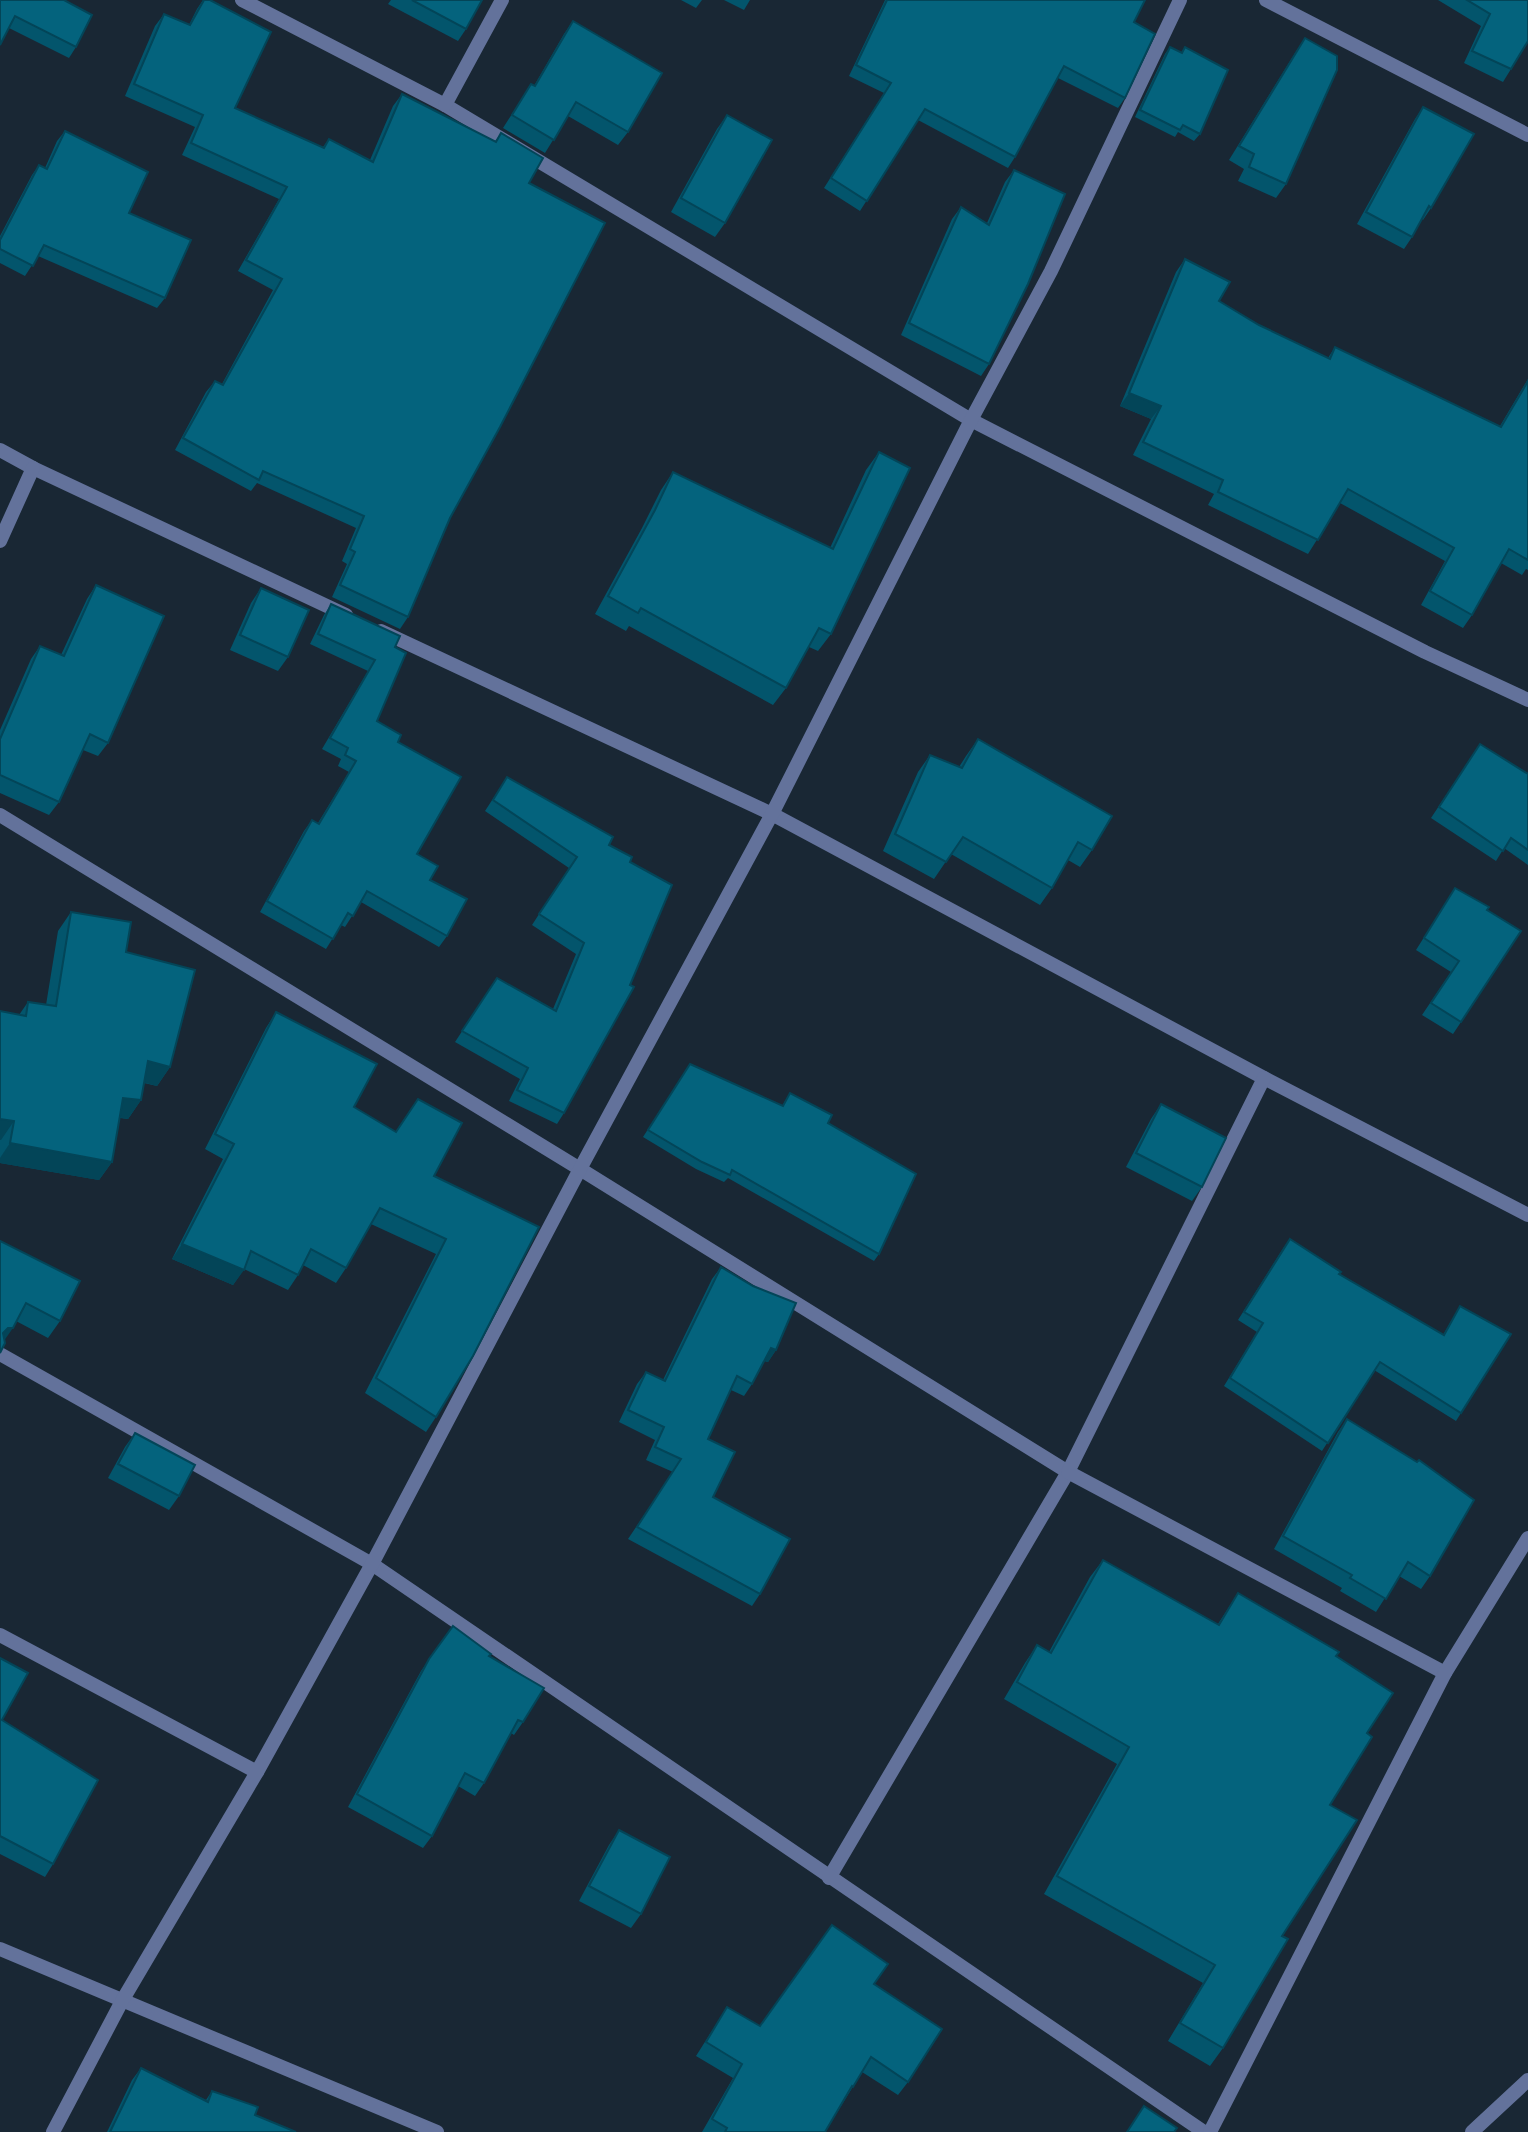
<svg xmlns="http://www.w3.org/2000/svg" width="1528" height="2132" viewBox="0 0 1528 2132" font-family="Quicksand,sans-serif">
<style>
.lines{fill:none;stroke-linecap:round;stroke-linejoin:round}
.street{stroke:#63729b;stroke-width:14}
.wall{fill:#03556c}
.shaded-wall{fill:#034558}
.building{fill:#04637d;stroke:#034558;stroke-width:2}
</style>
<rect width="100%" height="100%" fill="#192734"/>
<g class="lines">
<!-- street -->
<g class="street">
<polyline points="242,0 445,105 971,420 1425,652 1528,700"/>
<polyline points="1266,0 1528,135"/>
<polyline points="445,105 502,0"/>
<polyline points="0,450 33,468 346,615"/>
<polyline points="0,541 33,468"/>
<polyline points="381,631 772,814 1264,1078 1528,1215"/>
<polyline points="0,815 580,1169 1068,1472 829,1878"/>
<polyline points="1264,1078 1068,1472 1445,1673"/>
<polyline points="0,1354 372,1564 1204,2132"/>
<polyline points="0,1635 257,1772"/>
<polyline points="0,1949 437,2132"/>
<polyline points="53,2132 122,2001 257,1772 372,1564 580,1169 772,814 971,420 1051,271 1180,0"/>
<polyline points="1210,2132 1445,1673 1528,1538"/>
<polyline points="1472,2132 1528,2080"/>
</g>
</g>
<!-- wall -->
<g class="wall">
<polygon points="0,0 76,47 69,58 9,28"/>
<polygon points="203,0 235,108 323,147 329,139 370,160 393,106 402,94 495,141 501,133 529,183 450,518 408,617 400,629 332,597 347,564 342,561 356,528 257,483 251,491 175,450 206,392 215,381 222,384 273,290 238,271 279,199 182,155 195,127 125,96 155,26 164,14 189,25 197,9"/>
<polygon points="391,0 482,0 466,29 458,41 388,4"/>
<polygon points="681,0 702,0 696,8"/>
<polygon points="724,0 750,0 744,10"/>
<polygon points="885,0 1145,0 1134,22 1125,98 1118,108 1058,78 1015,157 1008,168 918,120 860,211 824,188 884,93 849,76"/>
<polygon points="1438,0 1528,0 1511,69 1503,82 1464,63 1481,26"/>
<polygon points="573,21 628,132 618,145 568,116 545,153 503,128 531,84 534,86 564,34"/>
<polygon points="1305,38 1286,184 1276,198 1238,181 1244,169 1229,160 1295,53"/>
<polygon points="1170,47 1181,53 1185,47 1200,134 1194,141 1178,132 1175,137 1135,117 1165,54"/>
<polygon points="1423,107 1431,208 1423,220 1422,219 1412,237 1404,249 1357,224 1415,119"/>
<polygon points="727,115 725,223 715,237 671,212 717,129"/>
<polygon points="65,131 129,213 165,298 157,308 38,256 25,276 0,263 0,236 32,175 39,165 45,168 57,141"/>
<polygon points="1014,170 989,364 981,376 901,335 952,219 961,207 987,223 1005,182"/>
<polygon points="1185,259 1219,301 1259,325 1328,358 1335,347 1500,426 1528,379 1528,570 1526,569 1522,575 1501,563 1472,615 1463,628 1421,605 1445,561 1340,503 1308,554 1208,505 1214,494 1133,455 1151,419 1120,406 1176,272"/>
<polygon points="879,452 831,634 818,651 809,647 786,688 773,705 629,626 626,631 595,614 642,528 661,490 673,472 830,548 866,470"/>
<polygon points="96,585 108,743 98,756 83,750 59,802 49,815 0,793 0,730 31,659 40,646 61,655 87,599"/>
<polygon points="261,588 288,657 278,671 230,650 251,603"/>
<polygon points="331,604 395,647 377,721 398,742 417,854 430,880 447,936 439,947 361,902 345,927 341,925 326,949 260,912 304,831 312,820 318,823 349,772 338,766 341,759 322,749 368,671 310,644 324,615"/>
<polygon points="978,739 1092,850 1080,867 1068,860 1052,888 1040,905 951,854 934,879 883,851 918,772 930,755 959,767 966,756"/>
<polygon points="1480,744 1528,774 1528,865 1504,848 1496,861 1431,818"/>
<polygon points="507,777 609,845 630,862 564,1113 557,1124 509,1101 520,1079 455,1042 497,978 553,1009 576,954 532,925 569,868 485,811"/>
<polygon points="1455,888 1461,1022 1453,1034 1422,1015 1451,972 1416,950"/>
<polygon points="71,912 126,952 170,1067 157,1086 144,1083 141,1100 128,1119 120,1118 112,1162 99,1180 0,1163 0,1011 19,1015 28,1002 46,1005 58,931"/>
<polygon points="276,1012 354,1107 396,1132 418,1099 434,1176 539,1227 436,1417 426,1432 365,1393 436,1254 371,1224 346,1268 336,1283 303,1265 298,1275 288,1290 244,1269 233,1285 172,1259 223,1159 205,1149 266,1028"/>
<polygon points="690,1064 782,1106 790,1093 828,1123 879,1254 874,1261 728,1178 724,1182 696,1169 643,1137"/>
<polygon points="1161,1104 1202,1187 1192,1201 1126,1167 1151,1119"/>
<polygon points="0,1241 60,1321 48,1338 16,1321 4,1340"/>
<polygon points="1284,1247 1339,1274 1443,1335 1460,1306 1461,1413 1456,1421 1374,1370 1322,1451 1224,1386 1257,1332 1238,1320"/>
<polygon points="721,1267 776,1350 768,1362 764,1361 752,1384 744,1396 731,1390 708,1439 713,1497 760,1594 752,1606 628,1539 673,1472 646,1460 655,1440 619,1422 637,1384 646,1372 663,1380 712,1279"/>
<polygon points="1347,1419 1430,1576 1421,1589 1399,1576 1376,1612 1340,1591 1342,1588 1274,1549 1338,1432"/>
<polygon points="135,1433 179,1496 169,1510 108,1478 125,1447"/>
<polygon points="1103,1560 1218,1624 1238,1593 1336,1656 1367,1733 1330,1805 1282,1936 1223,2048 1210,2066 1168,2041 1203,1983 1044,1894 1117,1764 1004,1699 1025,1663 1037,1645 1049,1652 1090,1577"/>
<polygon points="453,1626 489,1656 523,1722 514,1735 511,1733 484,1783 475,1796 458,1786 432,1836 423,1848 348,1807 421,1671"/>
<polygon points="0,1658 2,1720 53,1864 45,1877 0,1854"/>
<polygon points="619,1830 641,1914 631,1928 579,1901 609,1845"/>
<polygon points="874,1984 908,2082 898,2095 862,2072 825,2132 702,2132 733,2078 696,2056 727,2007 760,2026"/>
<polygon points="141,2068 206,2100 212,2091 255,2115 296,2132 107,2132 132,2080"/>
</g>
<!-- shaded-wall -->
<g class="shaded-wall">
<polygon points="1129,393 1161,406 1151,419 1120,406"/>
<polygon points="148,1061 170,1067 157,1086 135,1080"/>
<polygon points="123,1098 141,1100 128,1119 110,1116"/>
<polygon points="0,1119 14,1121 1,1140 0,1140"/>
<polygon points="10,1143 112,1162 99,1180 0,1163 0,1158"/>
<polygon points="182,1244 244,1270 233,1285 172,1259"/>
<polygon points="8,1328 13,1328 1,1345 0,1338"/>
<polygon points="771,1348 776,1350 768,1362 762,1360"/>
</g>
<!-- building -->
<g class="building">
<polygon points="0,0 64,0 92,15 76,47 15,16 0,45"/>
<polygon points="204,0 210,0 271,32 235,108 324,148 329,139 373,162 402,94 496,142 501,133 543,158 529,183 605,223 500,427 450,518 408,617 340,585 355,552 350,549 364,516 263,471 259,480 183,438 215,381 223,385 282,279 246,260 287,187 191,143 203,115 134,84 164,14 190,25"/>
<polygon points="412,0 482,0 466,29"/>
<polygon points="887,0 1145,0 1134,22 1155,34 1125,98 1064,66 1015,157 925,109 867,201 831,178 891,83 856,65"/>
<polygon points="1467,0 1528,0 1528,41 1511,69 1472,51 1490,14"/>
<polygon points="573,21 662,73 628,132 576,102 554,140 512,115 531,84 535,86"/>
<polygon points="1305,38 1337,56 1337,70 1286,184 1249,167 1254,154 1239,146"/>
<polygon points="1170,47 1182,53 1185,47 1228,70 1200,134 1183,125 1180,130 1140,110"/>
<polygon points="1423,107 1474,134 1431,208 1429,206 1412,237 1366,212"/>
<polygon points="727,115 772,140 725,223 681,198"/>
<polygon points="65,131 148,172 129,213 191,240 165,298 44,245 33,266 0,249 0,240 39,165 47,169"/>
<polygon points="1014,170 1065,194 1028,284 989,364 909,323 961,207 989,225"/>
<polygon points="1185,259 1230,282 1219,301 1259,325 1330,359 1335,347 1501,427 1528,381 1528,560 1509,549 1472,615 1430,591 1454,548 1348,489 1318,540 1218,492 1223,480 1143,442 1161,406 1129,393"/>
<polygon points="879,452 910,468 831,634 819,628 786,688 641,608 638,613 608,596 655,510 673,472 833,549"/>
<polygon points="96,585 164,616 108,743 90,734 59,802 0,775 0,739 40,646 64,656"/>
<polygon points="261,588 309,610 288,657 240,635"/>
<polygon points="331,604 400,636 395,647 406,653 377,721 401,735 398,742 461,777 417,854 438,866 430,880 467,899 447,936 367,891 353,916 348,913 333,939 267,901 312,820 319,824 356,761 345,755 348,748 330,738 375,660 318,634"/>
<polygon points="978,739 1112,816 1092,850 1078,842 1052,888 963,837 946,862 895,834 930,755 962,768"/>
<polygon points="1480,744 1528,774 1528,850 1511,838 1503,851 1439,807"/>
<polygon points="507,777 613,837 609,845 632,857 630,862 672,885 630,985 634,987 564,1113 517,1090 528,1068 462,1031 497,978 556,1011 584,943 539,914 577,857 493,800"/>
<polygon points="1455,888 1489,907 1487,910 1521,931 1461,1022 1431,1003 1459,961 1424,938"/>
<polygon points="71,912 131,922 126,952 195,970 170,1067 148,1061 141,1100 123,1098 112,1162 10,1143 14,1121 0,1119 0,1011 26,1016 28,1002 56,1006"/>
<polygon points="276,1012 377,1064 354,1107 396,1132 418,1099 462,1123 434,1176 539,1227 473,1356 436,1417 376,1378 446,1239 380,1208 346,1268 311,1249 298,1275 251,1251 244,1270 182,1244 234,1144 215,1134"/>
<polygon points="690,1064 783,1106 790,1093 832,1115 828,1123 916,1174 879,1254 732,1170 730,1175 702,1162 648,1130"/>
<polygon points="1161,1104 1226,1138 1202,1187 1136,1153"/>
<polygon points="1290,1239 1341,1272 1339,1274 1444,1335 1460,1306 1511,1334 1461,1413 1380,1362 1328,1443 1230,1378 1263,1323 1244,1312"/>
<polygon points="0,1241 80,1281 60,1321 26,1303 13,1328 8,1328 3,1333 5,1343 0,1353"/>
<polygon points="721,1267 753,1286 796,1303 776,1350 771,1348 752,1384 737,1376 708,1439 735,1452 713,1497 790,1539 760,1594 637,1527 681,1459 655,1447 664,1427 628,1410 646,1372 665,1381"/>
<polygon points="1347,1419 1417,1462 1419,1460 1474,1500 1430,1576 1408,1562 1386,1599 1350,1578 1352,1575 1283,1536"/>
<polygon points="135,1433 195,1465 179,1496 118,1464"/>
<polygon points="1103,1560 1219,1625 1238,1593 1339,1652 1336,1656 1393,1693 1367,1733 1372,1737 1330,1805 1357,1820 1282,1936 1288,1939 1223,2048 1180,2023 1215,1965 1057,1876 1129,1747 1017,1682 1037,1645 1051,1653"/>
<polygon points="453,1626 491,1654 489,1656 544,1688 523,1722 518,1720 484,1783 465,1773 432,1836 357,1794 429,1659"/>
<polygon points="0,1658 28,1673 2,1720 98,1780 53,1864 0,1836"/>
<polygon points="619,1830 670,1857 641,1914 589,1886"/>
<polygon points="832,1925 888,1964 874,1984 942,2029 908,2082 871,2057 853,2087 852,2086 825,2132 725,2132 727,2128 712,2119 742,2064 706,2042 727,2007 760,2026"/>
<polygon points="141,2068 208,2102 212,2091 258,2107 255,2115 296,2132 110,2132"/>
<polygon points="1144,2106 1177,2128 1174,2132 1127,2132"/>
</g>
</svg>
